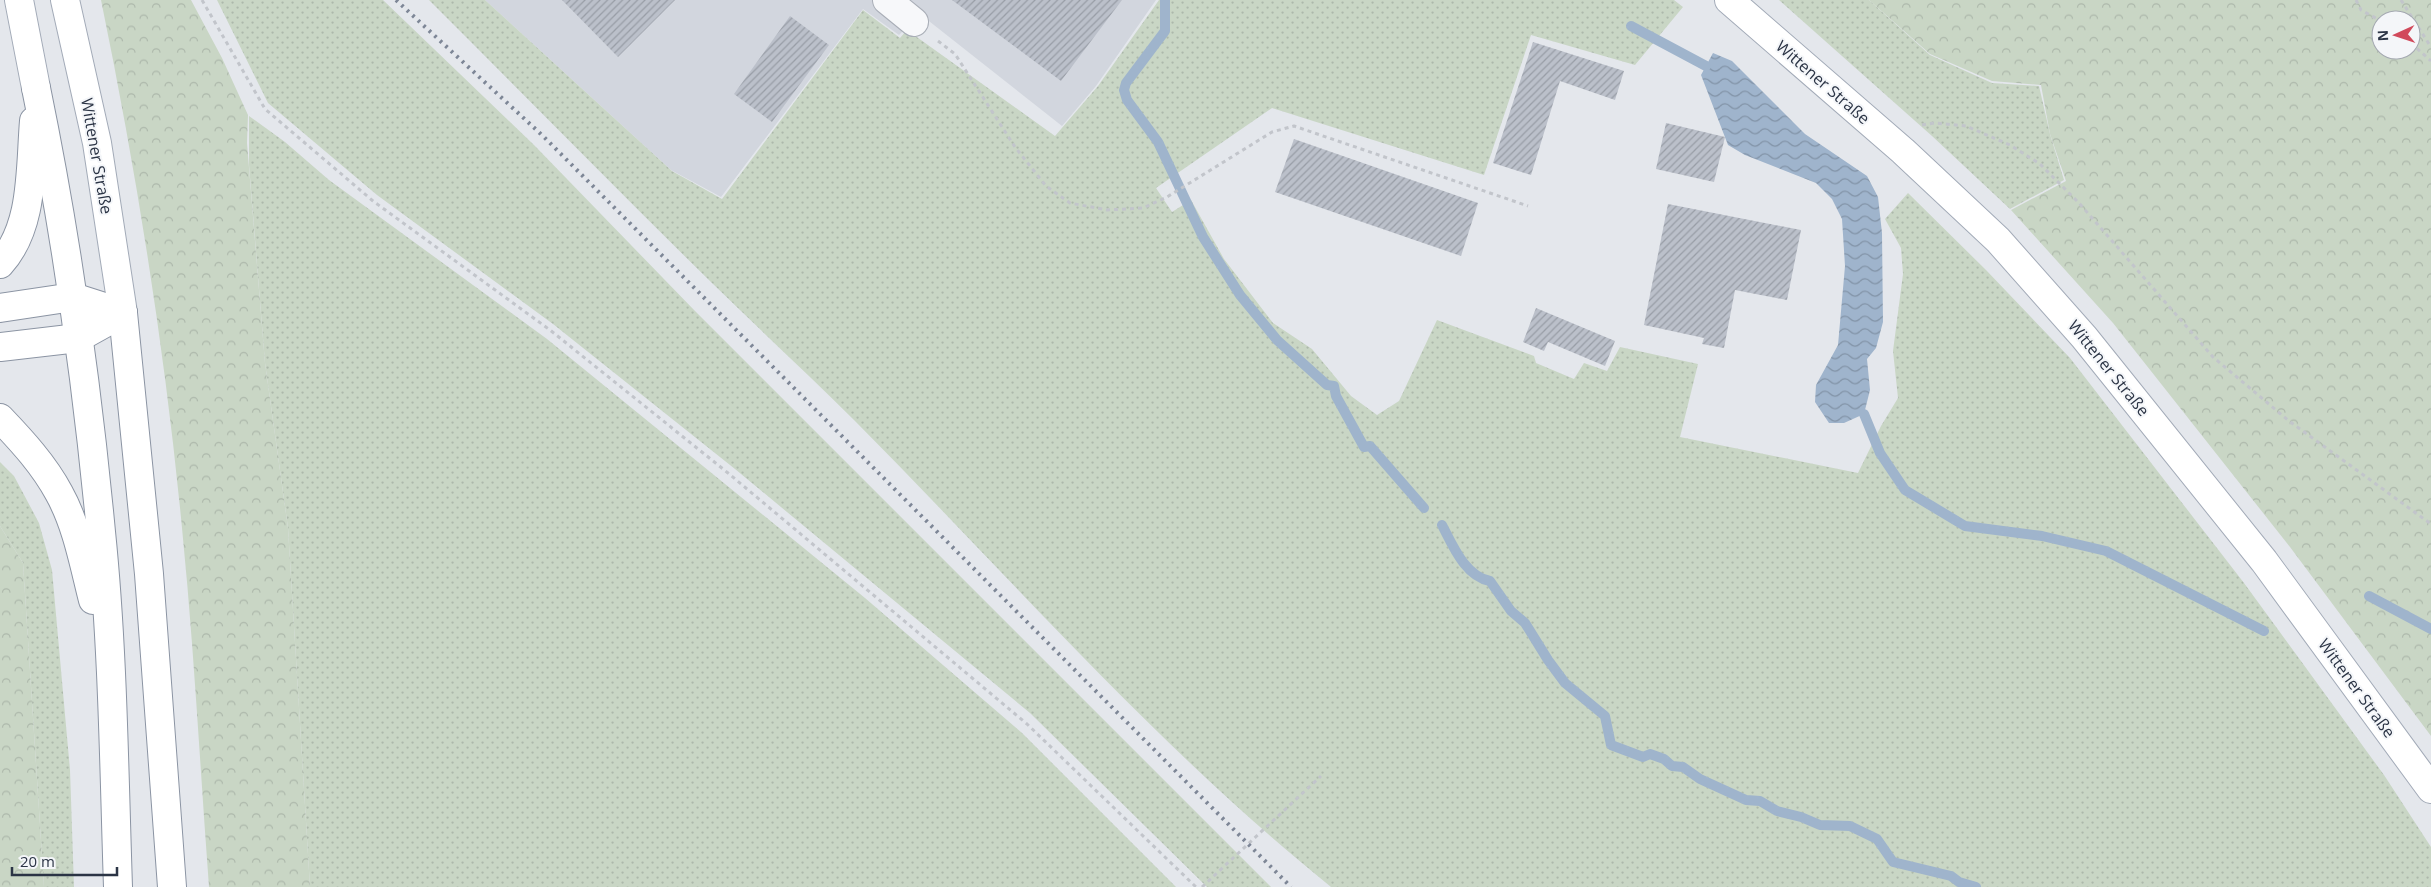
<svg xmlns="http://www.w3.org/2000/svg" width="2431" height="887" viewBox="0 0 2431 887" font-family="'Open Sans',sans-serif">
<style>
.built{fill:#d2d6de}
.grass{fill:url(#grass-dots)}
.forest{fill:url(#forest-crowns);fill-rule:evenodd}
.water{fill:url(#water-waves)}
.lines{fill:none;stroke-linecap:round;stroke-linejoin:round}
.stream{stroke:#9fb4cc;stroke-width:10}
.building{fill:url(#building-hatch)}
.minor-casing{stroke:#a9aeb7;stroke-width:30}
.major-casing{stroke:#a3abb8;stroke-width:30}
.highway-casing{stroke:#8b94a3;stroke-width:30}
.path{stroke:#c2c5cb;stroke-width:3;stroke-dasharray:4 4;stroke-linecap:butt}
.minor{stroke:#f7f8fa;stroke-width:28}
.major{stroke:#fff;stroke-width:28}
.highway{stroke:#fff;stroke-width:28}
.rail{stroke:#7d8696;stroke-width:4;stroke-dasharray:2.5 5;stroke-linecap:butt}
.labels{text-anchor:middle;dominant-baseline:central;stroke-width:4;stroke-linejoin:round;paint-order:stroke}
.street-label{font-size:16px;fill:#2b3445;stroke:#f4f6f9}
</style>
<defs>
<pattern id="grass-dots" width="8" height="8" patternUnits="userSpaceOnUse" patternTransform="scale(1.25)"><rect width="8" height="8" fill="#c9d6c5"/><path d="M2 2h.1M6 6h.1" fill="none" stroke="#adb8ab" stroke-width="1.8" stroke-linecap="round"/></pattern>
<pattern id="forest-crowns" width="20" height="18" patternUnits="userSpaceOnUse" patternTransform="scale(1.25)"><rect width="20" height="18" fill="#c9d6c5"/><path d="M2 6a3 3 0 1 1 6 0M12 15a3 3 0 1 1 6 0" fill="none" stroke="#adb8ab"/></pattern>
<pattern id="water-waves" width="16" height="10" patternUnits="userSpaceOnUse" patternTransform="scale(1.25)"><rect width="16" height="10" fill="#9fb4cc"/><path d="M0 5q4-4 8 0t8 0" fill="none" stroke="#8293a7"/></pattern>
<pattern id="building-hatch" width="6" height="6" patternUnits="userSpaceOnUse" patternTransform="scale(1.25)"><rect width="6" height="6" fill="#bbc0ca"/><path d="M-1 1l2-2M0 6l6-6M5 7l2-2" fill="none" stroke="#989da6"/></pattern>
</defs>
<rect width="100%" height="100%" fill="#e4e7ec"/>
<!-- built -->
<polygon class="built" points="485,0 1156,0 1096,86 1062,126 920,14 899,35 863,9 721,197 671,170"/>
<!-- grass -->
<g class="grass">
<polygon points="217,0 383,0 534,145 695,311 1271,887 1207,887 1030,713 735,469 553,324 377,195 268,103"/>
<path d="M429 0H485L672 171 722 199 863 10 900 38 907 30 1055 136 1098 86 1159 0H1674L1683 7 1635 65 1531 35 1484 175 1272 108 1156 188 1172 212 1191 200 1224 259 1273 323 1312 349 1351 396 1377 415 1399 401 1437 320 1534 356 1536 363 1574 379 1584 363 1607 371 1620 347 1698 364 1680 437 1858 473 1881 426 1898 398 1893 351 1903 274 1901 248 1885 219 1908 193 1986 270 2070 358 2244 583 2384 775 2431 847V887H1331C1157 747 1011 578 854 420 808 374 759 329 712 283 617 190 523 94 429 0Z"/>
<polygon points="1779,0 1869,0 1930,55 1992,83 2039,86 2050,134 2064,180 2010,209 1932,136"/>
<polygon points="249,116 285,142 329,180 547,339 865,598 1022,733 1176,887 310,887 288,528 265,363 249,165"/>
<polygon points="0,462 14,476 39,523 52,570 70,770 74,887 44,887 23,563 0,526"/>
</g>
<!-- forest -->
<g class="forest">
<path d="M101 0H191L222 58 248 115 247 143 265 363 288 528 310 887H209C200 767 194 648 182 528 165 351 137 175 101 0Z"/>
<path d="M1869 0H2431V736L2290 547 2113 323 2011 210 2066 181 2050 134 2041 85 1992 81 1930 54ZM2381 20H2411V50H2381Z"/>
<polygon points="0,526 23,563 44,887 0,887"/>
</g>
<!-- water -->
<polygon class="water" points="1713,53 1732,61 1805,134 1867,176 1878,197 1882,233 1883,322 1876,348 1867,359 1870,390 1864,414 1844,423 1829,423 1815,402 1816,385 1838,345 1845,266 1842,219 1832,199 1816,183 1745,155 1728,145 1701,75"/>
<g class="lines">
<!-- stream -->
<g class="stream">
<polyline points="1165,0 1165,31 1126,83 1124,90 1127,100 1158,142 1203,237 1240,295 1277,340 1327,385 1334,386 1336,396 1364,447 1370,446 1424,508"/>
<polyline points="1631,26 1706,66"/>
<polyline points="1864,414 1880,453 1905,490 1965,526 2042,536 2106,551 2264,631"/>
<path d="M1442 525C1453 546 1465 576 1490 581L1511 611 1525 623 1548 660 1565 683 1605 716 1611 745 1643 757 1650 754 1664 759 1672 766 1683 767 1700 779 1746 800 1760 801 1777 811 1801 817 1820 825 1850 826 1877 839 1893 862 1951 876 1959 882 1976 887"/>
<polyline points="2369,596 2431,629"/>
</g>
</g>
<!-- building -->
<g class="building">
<polygon points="562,0 675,0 618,57"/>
<polygon points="952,0 1122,0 1061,81"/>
<polygon points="790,16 829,45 772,122 734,94"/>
<polygon points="1533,42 1624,71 1615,100 1560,81 1531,175 1493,163"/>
<polygon points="1666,123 1725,137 1714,182 1656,169"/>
<polygon points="1294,139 1478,203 1461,256 1275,192"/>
<polygon points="1668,204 1801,230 1787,300 1735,290 1724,348 1702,344 1704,338 1644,325"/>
<polygon points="1536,308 1615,341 1605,366 1548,342 1544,351 1523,342"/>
</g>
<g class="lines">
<defs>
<polyline id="minor" points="887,0 914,22"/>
<g id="major">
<polyline points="19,0 36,88"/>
<polyline points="65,0 97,143 123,313"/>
<polyline points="1729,0 1903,151 1998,240 2084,337 2264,561 2431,789"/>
</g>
<g id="highway">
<path d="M36 88C66 234 87 383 101 532 113 649 114 769 118 887"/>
<path d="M0 264C34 227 30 169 34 121"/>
<polyline points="0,308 73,297 123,313"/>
<polyline points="123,313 149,574 172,887"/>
<polyline points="0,347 78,338 123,313"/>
<path d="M0 418C22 441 44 465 59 493 77 525 84 565 93 600"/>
</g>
</defs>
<!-- minor casing -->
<use href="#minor" class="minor-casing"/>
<!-- major casing -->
<use href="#major" class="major-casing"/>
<!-- highway casing -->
<use href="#highway" class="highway-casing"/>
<!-- path -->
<g class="path">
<polyline points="202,0 265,109 373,201 550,330 728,473 1027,724 1196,887"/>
<polyline points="2356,0 2361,10 2381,21"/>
<polyline points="2401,0 2431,47"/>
<polyline points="938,41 955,54 1015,147 1046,186 1070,203 1107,210 1143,208 1167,197 1272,132 1294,126 1528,206"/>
<polyline points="2411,43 2431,61"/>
<polyline points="1922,125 1934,123 1966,126 2010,145 2040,164 2079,203 2213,357 2289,421 2431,524"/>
<polyline points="1202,887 1321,776"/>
</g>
<!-- minor -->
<use href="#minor" class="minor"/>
<!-- major -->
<use href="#major" class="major"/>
<!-- highway -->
<use href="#highway" class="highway"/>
<!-- rail -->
<polyline class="rail" points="396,0 543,136 1291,887"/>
</g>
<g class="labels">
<!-- street labels -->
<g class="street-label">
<text transform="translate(1823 82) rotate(41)">Wittener Straße</text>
<text transform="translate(97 156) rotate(80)">Wittener Straße</text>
<text transform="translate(2109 368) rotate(51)">Wittener Straße</text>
<text transform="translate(2357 688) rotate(54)">Wittener Straße</text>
</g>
</g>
<!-- north arrow -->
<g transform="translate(2396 35) rotate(267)"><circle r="24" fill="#f4f6f9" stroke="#a4a8b1"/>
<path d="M0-4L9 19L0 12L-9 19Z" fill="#d1495b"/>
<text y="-8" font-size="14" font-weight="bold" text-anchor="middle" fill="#2b3445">N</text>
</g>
<!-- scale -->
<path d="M12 867v8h105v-8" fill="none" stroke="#2b3445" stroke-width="2.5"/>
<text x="20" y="867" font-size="15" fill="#2b3445" stroke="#f4f6f9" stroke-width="4" paint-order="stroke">20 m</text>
</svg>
